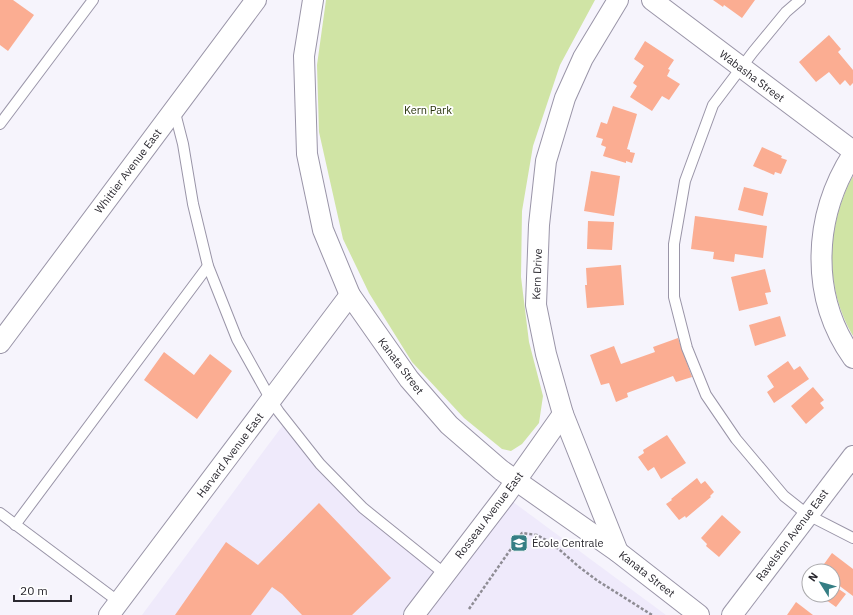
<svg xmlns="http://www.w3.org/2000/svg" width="853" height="615" viewBox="0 0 853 615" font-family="'IBM Plex Sans',sans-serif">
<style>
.built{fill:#efeafb}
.green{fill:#d0e4a5}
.building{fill:#fbad92}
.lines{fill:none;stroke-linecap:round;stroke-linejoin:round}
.service-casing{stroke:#9a95a8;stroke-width:12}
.minor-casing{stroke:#9a95a8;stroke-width:22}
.path{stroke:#8e8c94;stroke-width:2.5;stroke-dasharray:3 2;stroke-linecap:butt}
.service{stroke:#fff;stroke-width:10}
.minor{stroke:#fff;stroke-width:20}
.labels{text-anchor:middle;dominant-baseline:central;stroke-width:3.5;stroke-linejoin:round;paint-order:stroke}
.street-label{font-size:11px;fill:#2b2930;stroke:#fff}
.park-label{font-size:11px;fill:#2b360e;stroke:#fff}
.poi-label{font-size:11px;fill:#2b2930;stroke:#fff;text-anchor:start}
</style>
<rect width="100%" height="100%" fill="#f6f4fc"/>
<!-- built -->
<polygon class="built" points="286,421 320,464 444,574 505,496 666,615 142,615"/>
<!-- green -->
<g class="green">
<polygon points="326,0 595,0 560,65 533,146 522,211 521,277 529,342 543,396 539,423 522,444 511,451 502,449 464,418 412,362 369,293 343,239 319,132 317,65"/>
<path d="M853 176V336C824 288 826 225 853 176Z"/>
</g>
<!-- building -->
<g class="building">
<polygon points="0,0 13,0 34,15 8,51 0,45"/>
<polygon points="713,0 755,0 742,18 724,5 723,7"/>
<polygon points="829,35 841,49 838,52 853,70 853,83 850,86 845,80 840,85 829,72 816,82 799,62"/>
<polygon points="645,41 674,60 668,69 670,70 667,76 680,84 669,100 662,96 652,111 630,97 637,86 633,83 644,66 634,59"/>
<polygon points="613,106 637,114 627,149 630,150 630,152 635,153 632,163 626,161 626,163 603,156 606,147 601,145 603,139 596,137 601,122 607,124"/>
<polygon points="762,147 782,156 781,158 787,160 781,174 775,172 774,175 753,166"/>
<polygon points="591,171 620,176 614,216 584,211"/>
<polygon points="744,187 768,193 763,216 738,210"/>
<polygon points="695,216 767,226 763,258 735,254 734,262 713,259 714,252 691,249"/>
<polygon points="588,221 614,222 612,250 587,249"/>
<polygon points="621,265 624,305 587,308 585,285 587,285 586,268"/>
<polygon points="765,269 771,292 765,293 768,304 739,311 731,277"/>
<polygon points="780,316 786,336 755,346 749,325"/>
<polygon points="678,338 692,377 676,382 673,376 627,393 628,397 616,402 609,383 601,385 590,355 614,346 621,364 655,352 653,347"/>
<polygon points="164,352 194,375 210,354 232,371 197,419 144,380"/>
<polygon points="788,361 794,370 800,366 809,379 774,403 767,392 774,387 767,376"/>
<polygon points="813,387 824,400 820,403 824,408 806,424 791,406"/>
<polygon points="667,435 686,463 661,479 654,467 648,471 638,457 644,453 643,450"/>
<polygon points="697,478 701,484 705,481 714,492 710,496 711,497 686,518 685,516 679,520 666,504 672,500 671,499"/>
<polygon points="319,503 391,578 352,615 302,615 282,594 272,587 251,615 175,615 226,542 258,565"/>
<polygon points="722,515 741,532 719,557 706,546 707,544 701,538"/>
<polygon points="832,553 853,569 853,596 833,581 833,571 819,571"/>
<polygon points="833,585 846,594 836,607 819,595 833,595"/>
<polygon points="796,602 813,615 787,615"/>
</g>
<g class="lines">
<defs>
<g id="service">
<polyline points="800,0 786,12 753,52 713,105 685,181 674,244 674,297 687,348 706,395 736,439 784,496 808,515 853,538"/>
<polyline points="174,109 183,144 193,204 208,266 237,339 271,400 279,412 320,464 363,508 445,574"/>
<polyline points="0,124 93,0"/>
<polyline points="0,513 119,602"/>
<polyline points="15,525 208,266"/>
</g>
<g id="minor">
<polyline points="313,0 304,56 307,154 323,230 350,295 409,379 449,425 501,470 618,552 699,615"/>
<polyline points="618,0 583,58 565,98 546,161 539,225 536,305 546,354 563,414 618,552"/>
<polyline points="652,0 853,151"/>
<path d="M853 154C813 216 809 296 853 358"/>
<polyline points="0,343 256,0"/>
<polyline points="109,615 350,295"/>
<polyline points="414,615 505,496 563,414"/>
<polyline points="732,615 853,456"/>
</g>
</defs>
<!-- service casing -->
<use href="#service" class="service-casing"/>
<!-- minor casing -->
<use href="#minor" class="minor-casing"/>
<!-- path -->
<polyline class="path" points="469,609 522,533 537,535 546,540 561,551 578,566 598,581 652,615"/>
<!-- service -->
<use href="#service" class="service"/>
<!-- minor -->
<use href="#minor" class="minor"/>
</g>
<!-- icons -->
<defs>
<symbol id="school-square" viewBox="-11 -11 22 22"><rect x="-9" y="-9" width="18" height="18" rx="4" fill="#357e84" stroke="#fff"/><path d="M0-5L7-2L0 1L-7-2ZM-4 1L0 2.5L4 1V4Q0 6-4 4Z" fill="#fff"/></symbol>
</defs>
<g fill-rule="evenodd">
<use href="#school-square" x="509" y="533" width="20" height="20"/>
</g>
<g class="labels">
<!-- street labels -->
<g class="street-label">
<text transform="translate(752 76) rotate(37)">Wabasha Street</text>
<text transform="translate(128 171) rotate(-53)">Whittier Avenue East</text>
<text transform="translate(537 274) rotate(-88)">Kern Drive</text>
<text transform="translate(401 366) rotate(53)">Kanata Street</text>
<text transform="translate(230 455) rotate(-53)">Harvard Avenue East</text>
<text transform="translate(489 515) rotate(-53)">Rosseau Avenue East</text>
<text transform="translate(792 535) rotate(-53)">Ravelston Avenue East</text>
<text transform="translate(647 574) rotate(38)">Kanata Street</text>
</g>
<!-- park labels -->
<g class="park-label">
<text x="428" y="110">Kern Park</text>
</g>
<!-- poi labels -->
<g class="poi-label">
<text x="532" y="543">École Centrale</text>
</g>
</g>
<!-- north arrow -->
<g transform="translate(821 583) rotate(307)"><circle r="19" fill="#ffffff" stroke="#aaa9ac"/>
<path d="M0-3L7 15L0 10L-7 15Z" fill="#357e84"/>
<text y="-6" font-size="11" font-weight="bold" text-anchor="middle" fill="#2b2930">N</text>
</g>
<!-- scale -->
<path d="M14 595v6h57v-6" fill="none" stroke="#2b2930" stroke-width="2"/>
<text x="20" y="595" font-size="12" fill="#2b2930" stroke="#ffffff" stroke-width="3" paint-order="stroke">20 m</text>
</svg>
